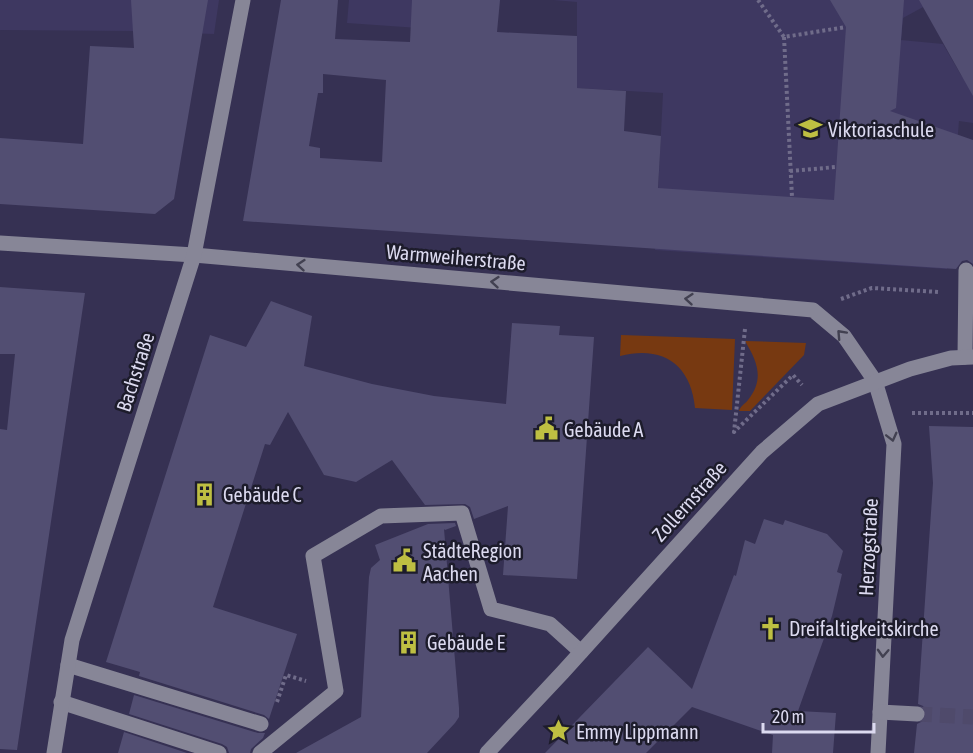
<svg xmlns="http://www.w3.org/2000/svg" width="973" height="753" viewBox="0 0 973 753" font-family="'Asap Condensed',sans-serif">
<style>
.built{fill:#3e3861}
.green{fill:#773911}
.building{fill:#524e72;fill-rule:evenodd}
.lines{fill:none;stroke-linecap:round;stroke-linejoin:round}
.minor-tunnel{stroke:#4f4a6b;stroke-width:15;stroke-dasharray:15 8;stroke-linecap:butt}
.path{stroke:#706c8a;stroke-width:4;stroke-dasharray:3 3;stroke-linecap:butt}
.minor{stroke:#878697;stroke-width:15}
.oneway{stroke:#424151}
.labels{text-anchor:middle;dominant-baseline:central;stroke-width:5;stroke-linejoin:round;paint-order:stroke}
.poi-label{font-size:20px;fill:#dcdaf0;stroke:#1d1c2b;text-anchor:start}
.street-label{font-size:20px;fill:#dcdaf0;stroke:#1d1c2b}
</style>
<rect width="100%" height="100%" fill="#363153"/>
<!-- built -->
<g class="built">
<polygon points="0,0 219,0 214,34 133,31 0,30"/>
<polygon points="349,0 500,0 433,29 347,23"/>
<polygon points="553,0 936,0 903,18 901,40 943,44 961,75 973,88 973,123 959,121 947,269 655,250 663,93 577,88 577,2"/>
</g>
<!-- green -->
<g class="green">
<path d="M621 335 735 339 732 410 695 408C691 364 662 345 620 356Z"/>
<path d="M745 341 806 343 804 355 750 411H739C741 405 744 405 748 400 765 379 757 361 745 341Z"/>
</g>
<!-- building -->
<g class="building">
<polygon points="131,0 208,0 174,199 155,214 0,204 0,138 83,144 90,46 134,48"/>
<path d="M281 0H338L335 39 410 42 412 0H500L497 32 577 36V88L626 91 624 131 661 136 658 188 834 200 846 27 830 0H904L896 108 890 111 973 140V264L967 260 962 261 956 269 243 221ZM323 74 386 80 382 162 320 158V148L309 146 318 93H323Z"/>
<polygon points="919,0 973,0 973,96"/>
<polygon points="0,287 85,293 17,750 0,749 0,429 7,430 15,354 0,354"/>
<polygon points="271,301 312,316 304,366 372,384 434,396 506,404 512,323 560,326 559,335 594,337 577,579 503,575 508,506 474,519 470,507 465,504 425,505 392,460 356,482 324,475 288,412 270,445 265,444 213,607 297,634 269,719 264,715 139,676 140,672 106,662 210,335 246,347"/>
<polygon points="929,426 973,427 973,753 914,753 917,724 925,720 927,714 923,706 918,704 933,483"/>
<polygon points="764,519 783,525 785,520 827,534 843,551 837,572 842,574 832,616 798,711 836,713 833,753 772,753 773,735 692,707 646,753 545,753 648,647 692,689 734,575 736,576 745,540 755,544"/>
<polygon points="455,523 456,526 445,530 444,529 459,708 459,717 455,723 427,753 296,753 361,717 369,577 371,568 380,560 375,545 428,524"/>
<polygon points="134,695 258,733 265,733 263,738 251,749 250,753 229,753 227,747 222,744 129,714"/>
<polygon points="124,732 187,753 118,753"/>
</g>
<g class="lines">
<!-- minor-tunnel -->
<polyline class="minor-tunnel" points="917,714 973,717"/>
<!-- path -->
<g class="path">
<polyline points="758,0 784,37 846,27"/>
<polyline points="784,37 792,197"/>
<polyline points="790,171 836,167"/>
<polyline points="841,299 872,288 939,292"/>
<polyline points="745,329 734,432 793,375 802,385"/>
<polyline points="912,413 973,413"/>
<polyline points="277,702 286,675 306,681"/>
</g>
<!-- minor -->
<g class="minor">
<polyline points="0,243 194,255 813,310 844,336 875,381 894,444 878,753"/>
<polyline points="965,357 966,270"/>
<polyline points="68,665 261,724"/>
<polyline points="61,702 219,753"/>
<polyline points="880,712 917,714"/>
<polyline points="54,753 72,640 194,255 243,0"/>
<polyline points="260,753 336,691 313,556 381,516 462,513 491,609 550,624 581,652"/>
<polyline points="487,753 563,672 762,452 818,404 910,369 951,358 973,357"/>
</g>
</g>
<!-- one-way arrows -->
<defs><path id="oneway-chevron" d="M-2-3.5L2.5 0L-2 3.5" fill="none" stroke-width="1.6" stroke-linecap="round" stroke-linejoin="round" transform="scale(1.5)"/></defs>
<g class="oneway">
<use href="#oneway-chevron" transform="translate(301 265) rotate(-175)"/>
<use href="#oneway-chevron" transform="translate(495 282) rotate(-175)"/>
<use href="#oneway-chevron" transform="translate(689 299) rotate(-175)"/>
<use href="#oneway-chevron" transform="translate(841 334) rotate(-133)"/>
<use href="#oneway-chevron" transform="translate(892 437) rotate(76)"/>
<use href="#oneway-chevron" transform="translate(883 653) rotate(93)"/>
</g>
<!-- icons -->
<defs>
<symbol id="school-bare" viewBox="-9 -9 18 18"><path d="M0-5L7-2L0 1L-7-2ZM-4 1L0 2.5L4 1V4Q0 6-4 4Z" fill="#bebf42" stroke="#1d1c2b" stroke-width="2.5" paint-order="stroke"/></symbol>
<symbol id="civic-bare" viewBox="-9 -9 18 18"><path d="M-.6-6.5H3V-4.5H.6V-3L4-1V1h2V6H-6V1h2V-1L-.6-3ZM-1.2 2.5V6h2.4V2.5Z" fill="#bebf42" stroke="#1d1c2b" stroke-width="2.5" paint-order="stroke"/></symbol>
<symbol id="building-bare" viewBox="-9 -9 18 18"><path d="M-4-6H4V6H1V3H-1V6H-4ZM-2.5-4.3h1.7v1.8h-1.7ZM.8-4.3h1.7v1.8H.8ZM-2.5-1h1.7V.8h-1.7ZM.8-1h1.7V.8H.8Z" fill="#bebf42" stroke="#1d1c2b" stroke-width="2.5" paint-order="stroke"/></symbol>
<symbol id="church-bare" viewBox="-9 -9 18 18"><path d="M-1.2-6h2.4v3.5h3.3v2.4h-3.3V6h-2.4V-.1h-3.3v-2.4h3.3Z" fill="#bebf42" stroke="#1d1c2b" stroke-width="2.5" paint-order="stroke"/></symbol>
<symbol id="sight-bare" viewBox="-9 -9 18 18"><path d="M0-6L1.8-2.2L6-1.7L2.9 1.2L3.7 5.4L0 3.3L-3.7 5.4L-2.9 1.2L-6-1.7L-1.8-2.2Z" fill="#bebf42" stroke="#1d1c2b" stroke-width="2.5" paint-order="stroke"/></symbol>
</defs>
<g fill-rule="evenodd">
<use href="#school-bare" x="794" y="112" width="33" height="33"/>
<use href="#civic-bare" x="530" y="412" width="33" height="33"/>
<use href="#building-bare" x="188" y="478" width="33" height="33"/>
<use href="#civic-bare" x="388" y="544" width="33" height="33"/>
<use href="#church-bare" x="754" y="612" width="33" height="33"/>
<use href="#building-bare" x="392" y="626" width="33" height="33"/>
<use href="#sight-bare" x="542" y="714" width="33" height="33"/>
</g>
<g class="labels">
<!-- poi labels -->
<g class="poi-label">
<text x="828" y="129">Viktoriaschule</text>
<text x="564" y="429">Gebäude A</text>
<text x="223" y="494">Gebäude C</text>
<text x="423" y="550">StädteRegion<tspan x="423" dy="23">Aachen</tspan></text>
<text x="789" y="628">Dreifaltigkeitskirche</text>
<text x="427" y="642">Gebäude E</text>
<text x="576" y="731">Emmy Lippmann</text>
</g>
<!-- street labels -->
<g class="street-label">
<text transform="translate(456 257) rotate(5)">Warmweiherstraße</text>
<text transform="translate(135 372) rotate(-72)">Bachstraße</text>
<text transform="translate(689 501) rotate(-48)">Zollernstraße</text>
<text transform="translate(868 547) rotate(-87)">Herzogstraße</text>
</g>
</g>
<!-- scale -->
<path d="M763 723v9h111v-9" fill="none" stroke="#dcdaf0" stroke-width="3"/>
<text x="772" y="723" font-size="18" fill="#dcdaf0" stroke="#1d1c2b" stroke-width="4.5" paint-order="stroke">20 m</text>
</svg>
